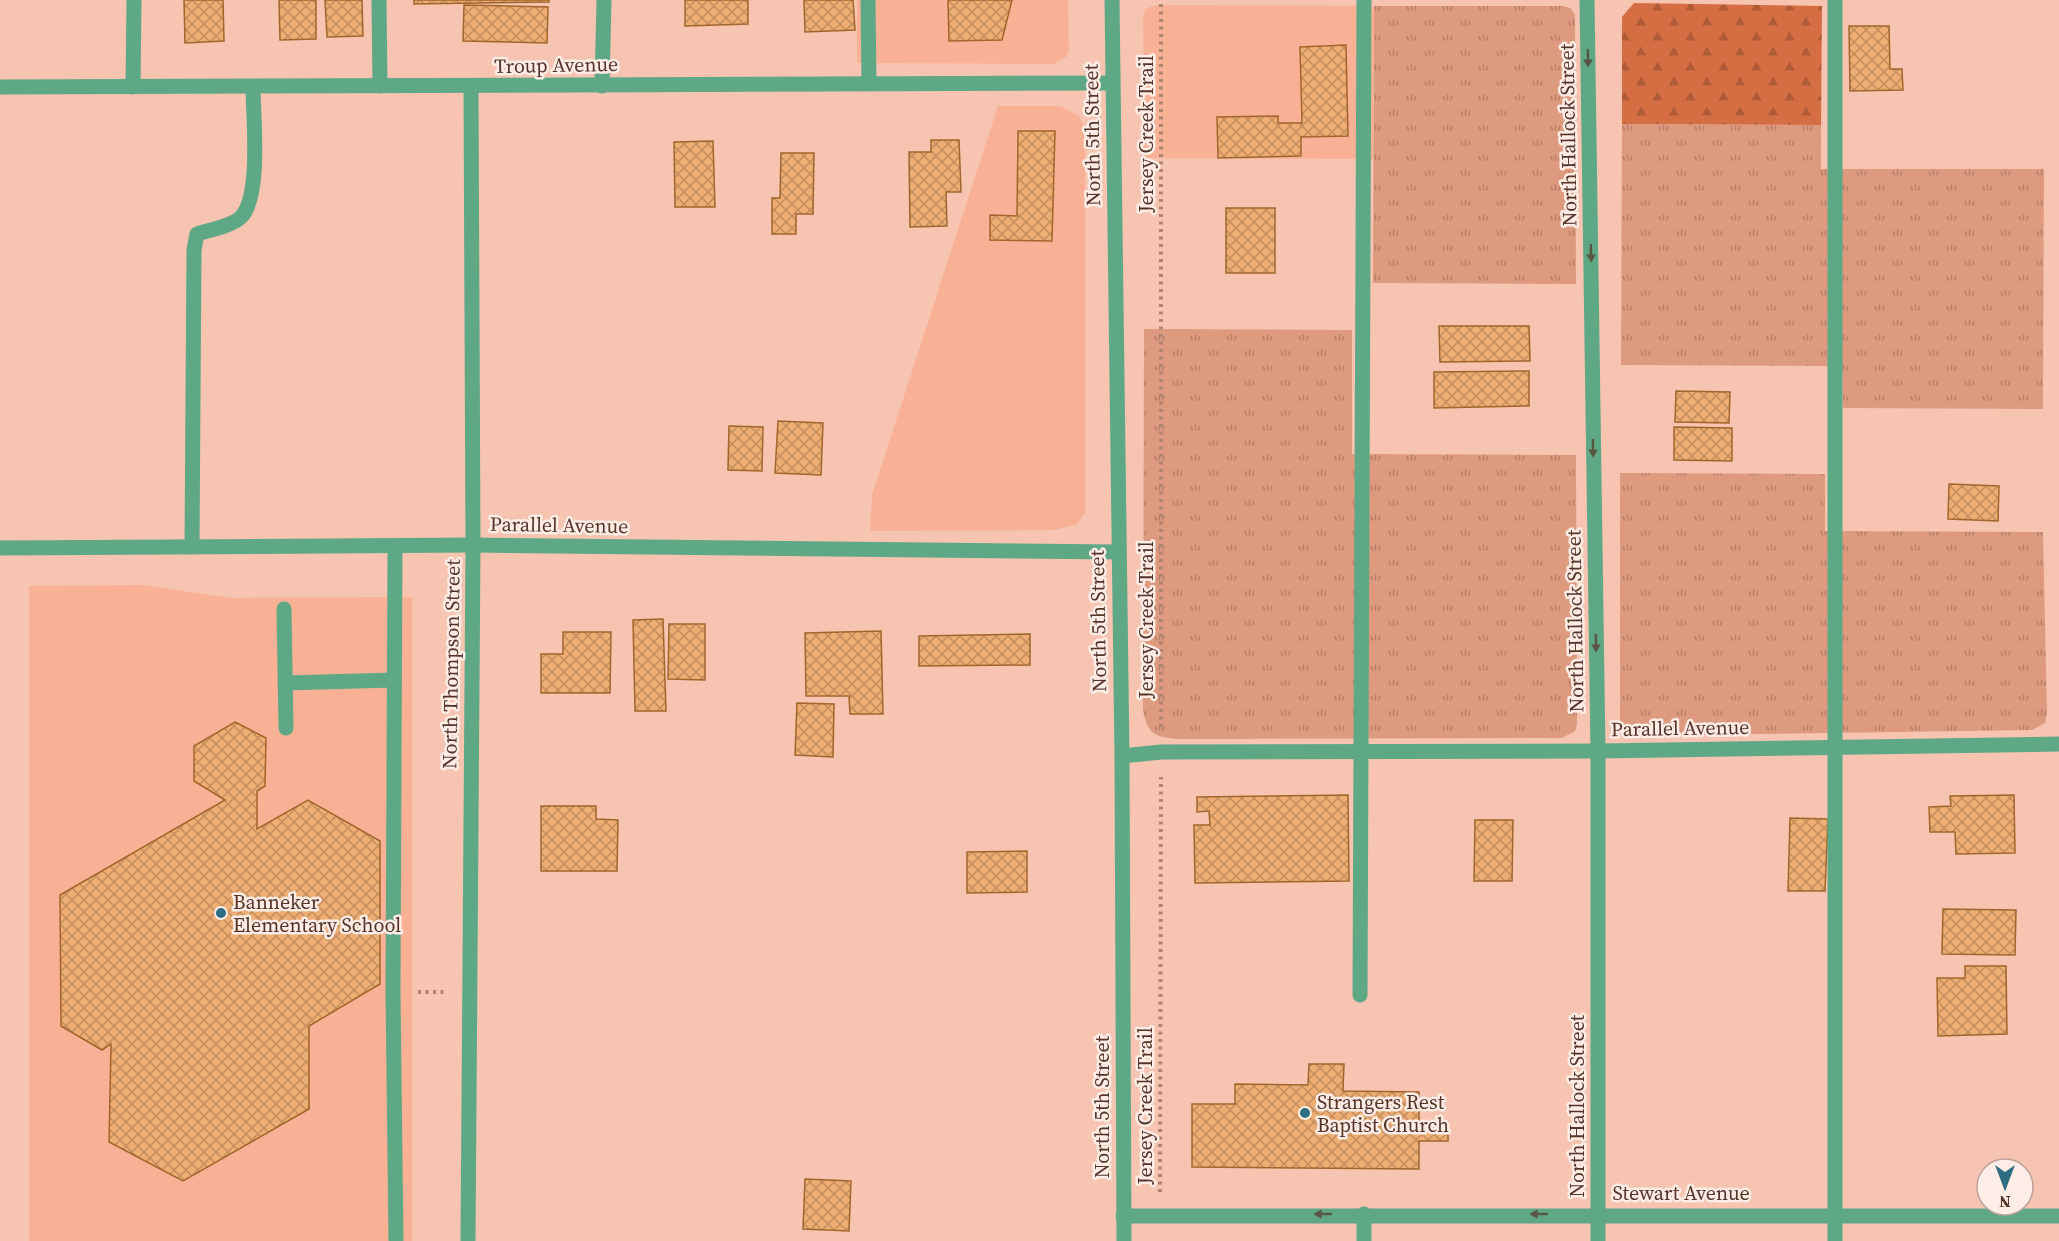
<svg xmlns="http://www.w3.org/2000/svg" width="2059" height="1241" viewBox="0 0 2059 1241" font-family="'Source Serif 4',serif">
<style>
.built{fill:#f9b195}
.grass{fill:url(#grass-tufts)}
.forest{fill:url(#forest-firs)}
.building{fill:url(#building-cross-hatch);stroke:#a2662b;stroke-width:1.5}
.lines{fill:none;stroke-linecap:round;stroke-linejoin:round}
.path{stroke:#af8473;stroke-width:4;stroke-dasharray:3 4.5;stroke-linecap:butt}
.service{stroke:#5ea886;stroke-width:15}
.minor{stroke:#5ea886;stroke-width:15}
.tertiary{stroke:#5ea886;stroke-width:15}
.oneway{fill:#585643}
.poi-dot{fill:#2e6e82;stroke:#ffede7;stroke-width:2}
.labels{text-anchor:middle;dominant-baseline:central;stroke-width:5;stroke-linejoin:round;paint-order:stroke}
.street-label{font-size:20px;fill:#553326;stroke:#ffede7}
.poi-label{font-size:20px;fill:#553326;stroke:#ffede7;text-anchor:start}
</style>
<defs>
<pattern id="grass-tufts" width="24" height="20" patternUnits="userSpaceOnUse" patternTransform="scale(1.5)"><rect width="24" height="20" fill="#de9a7f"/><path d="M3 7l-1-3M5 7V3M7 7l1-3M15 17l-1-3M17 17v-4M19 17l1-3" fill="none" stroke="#b77e68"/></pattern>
<pattern id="forest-firs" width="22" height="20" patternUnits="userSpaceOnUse" patternTransform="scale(1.5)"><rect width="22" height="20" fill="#d66e43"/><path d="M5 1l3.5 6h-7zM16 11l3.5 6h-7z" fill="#b05b38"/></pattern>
<pattern id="building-cross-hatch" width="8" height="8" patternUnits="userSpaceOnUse" patternTransform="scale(1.5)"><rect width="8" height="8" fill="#edad73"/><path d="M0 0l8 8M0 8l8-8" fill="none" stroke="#c38d5e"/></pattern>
</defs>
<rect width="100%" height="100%" fill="#f6c4b0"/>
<!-- built -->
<g class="built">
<polygon points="857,0 1068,0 1069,49 1066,57 1054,64 857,63"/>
<polygon points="1155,5 1374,6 1373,159 1144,158 1143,17 1146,9"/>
<polygon points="998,106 1060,106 1079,116 1085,131 1085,513 1077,524 1055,530 870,531 872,495"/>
<polygon points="142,585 231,598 412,597 412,1241 29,1241 29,586"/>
</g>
<!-- grass -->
<g class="grass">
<polygon points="1374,6 1563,6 1570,8 1575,14 1576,284 1373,283"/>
<polygon points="1622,124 1821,125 1821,169 2044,169 2043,409 1843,408 1842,366 1621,365"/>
<path d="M1144 329 1352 330V454L1576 455 1577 725 1575 731 1562 738 1177 739C1153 736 1149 735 1143 711Z"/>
<polygon points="1620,473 1825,474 1825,531 2043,532 2047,714 2045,723 2032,730 1629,736 1620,724"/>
</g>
<!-- forest -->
<polygon class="forest" points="1634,3 1822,6 1821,125 1622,124 1622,17"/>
<!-- building -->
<g class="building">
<polygon points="184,0 223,0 224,41 185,43"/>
<polygon points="279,0 316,0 316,39 280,40"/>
<polygon points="325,0 362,0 363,36 327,37"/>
<polygon points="414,0 549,0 549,2 414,4"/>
<polygon points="685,0 748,0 748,24 685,26"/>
<polygon points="804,0 853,0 855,30 805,32"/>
<polygon points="948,0 1012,0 1002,40 949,41"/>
<polygon points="464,5 548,7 547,43 463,41"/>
<polygon points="1849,26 1889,26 1890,69 1902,69 1903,90 1850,91"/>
<polygon points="1346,45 1348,136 1301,137 1301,156 1218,158 1217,117 1278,116 1278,123 1302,123 1300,47"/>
<polygon points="1018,131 1055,131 1052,241 990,240 990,215 1017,216"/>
<polygon points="931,140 959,140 961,192 946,192 947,226 910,227 909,152 931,152"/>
<polygon points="713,141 715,207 675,207 674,142"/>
<polygon points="781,153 814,153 813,214 796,214 796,234 772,234 772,198 780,198"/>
<rect x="1226" y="208" width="49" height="65"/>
<polygon points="1439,326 1529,326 1530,361 1440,362"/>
<polygon points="1529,371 1529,406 1434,408 1434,372"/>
<polygon points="1676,391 1730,392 1729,423 1675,422"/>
<polygon points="778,421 823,423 821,475 775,473"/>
<polygon points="729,426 763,427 762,471 728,470"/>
<polygon points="1674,427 1732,428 1732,461 1674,460"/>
<polygon points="1949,484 1999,486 1998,521 1948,519"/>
<polygon points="663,619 666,711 635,711 633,620"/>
<polygon points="669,624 705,624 705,680 668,679"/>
<polygon points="881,631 883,714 850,714 849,696 806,696 805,633"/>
<polygon points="563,632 611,632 610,693 541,693 541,654 563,654"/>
<polygon points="1030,634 1030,665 919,666 919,636"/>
<polygon points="797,703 834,704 833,757 795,755"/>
<polygon points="235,722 266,738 265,786 257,791 257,829 308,800 380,841 380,984 309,1026 309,1109 183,1181 109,1142 111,1044 102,1050 61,1026 60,895 225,800 194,781 194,746"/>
<polygon points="1348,795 1349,881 1195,883 1194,825 1210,825 1209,811 1197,812 1197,797"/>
<polygon points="2014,795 2015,853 1956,854 1955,832 1930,832 1929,807 1951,806 1950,796"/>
<polygon points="541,806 596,806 596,819 618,820 617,871 541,871"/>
<polygon points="1790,818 1828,819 1825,891 1788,891"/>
<polygon points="1475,820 1513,820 1512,881 1474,881"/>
<polygon points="1027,851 1027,892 967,893 967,852"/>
<polygon points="1943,909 2016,910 2015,955 1942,954"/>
<polygon points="1965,966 2006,966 2007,1034 1938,1036 1937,978 1965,978"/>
<polygon points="1309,1064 1344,1064 1343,1091 1419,1092 1419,1121 1448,1122 1448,1141 1419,1141 1419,1169 1192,1167 1192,1104 1235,1104 1235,1084 1308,1085"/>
<polygon points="805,1179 851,1181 849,1231 803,1229"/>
</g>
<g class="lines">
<!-- path -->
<g class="path">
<polyline points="1161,727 1161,0"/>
<polyline points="418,992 446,992"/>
<polyline points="1160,1192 1161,777"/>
</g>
<!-- service -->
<g class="service">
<polyline points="379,0 380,86"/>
<polyline points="868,0 869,84"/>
<polyline points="395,546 393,993 396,1241"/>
<path d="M192 547 194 250 197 234C209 230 231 226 240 218 262 199 253 115 253 87"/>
<polyline points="284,609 286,728"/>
<polyline points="285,683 394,680"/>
<polyline points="1360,995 1364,0"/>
<polyline points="1364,1241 1364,1214"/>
<polyline points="1835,1241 1835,0"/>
</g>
<!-- minor -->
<g class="minor">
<polyline points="1587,0 1598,751 1598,1241"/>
<polyline points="602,86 604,0"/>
<polyline points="0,87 1112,83"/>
<polyline points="133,87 134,0"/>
<polyline points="0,548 473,545 1118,552"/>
<polyline points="1122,756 1161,752 1598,751 2059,744"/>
<polyline points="1123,1216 2059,1216"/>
<polyline points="468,1241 473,545 471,87"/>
</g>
<!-- tertiary -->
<polyline class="tertiary" points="1112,0 1122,756 1124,1241"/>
</g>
<!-- one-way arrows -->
<defs><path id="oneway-solid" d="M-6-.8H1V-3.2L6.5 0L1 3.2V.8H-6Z" transform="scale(1.5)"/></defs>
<g class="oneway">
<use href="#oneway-solid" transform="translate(1588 58) rotate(89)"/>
<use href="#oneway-solid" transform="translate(1591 253) rotate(89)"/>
<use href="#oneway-solid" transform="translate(1593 448) rotate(89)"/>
<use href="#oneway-solid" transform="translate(1596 643) rotate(89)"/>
<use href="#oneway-solid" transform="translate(1323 1214) rotate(180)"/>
<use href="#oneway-solid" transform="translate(1539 1214) rotate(180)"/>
</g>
<!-- markers -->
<g class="poi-dot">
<circle cx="221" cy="913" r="6"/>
<circle cx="1305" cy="1113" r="6"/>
</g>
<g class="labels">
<!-- street labels -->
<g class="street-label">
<text transform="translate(556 65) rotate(-1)">Troup Avenue</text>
<text transform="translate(1146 134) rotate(-90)">Jersey Creek Trail</text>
<text transform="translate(1092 135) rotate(-91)">North 5th Street</text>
<text transform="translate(1568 135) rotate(-91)">North Hallock Street</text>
<text transform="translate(559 525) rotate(1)">Parallel Avenue</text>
<text transform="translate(1146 620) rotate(-90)">Jersey Creek Trail</text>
<text transform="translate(1098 621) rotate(-91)">North 5th Street</text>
<text transform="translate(1575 621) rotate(-91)">North Hallock Street</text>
<text transform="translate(451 664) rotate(-89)">North Thompson Street</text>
<text transform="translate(1680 728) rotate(-1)">Parallel Avenue</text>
<text transform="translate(1145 1106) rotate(-90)">Jersey Creek Trail</text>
<text transform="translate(1577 1106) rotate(-90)">North Hallock Street</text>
<text transform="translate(1102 1107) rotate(-90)">North 5th Street</text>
<text x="1681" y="1193">Stewart Avenue</text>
</g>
<!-- poi labels -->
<g class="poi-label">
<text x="233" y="902">Banneker<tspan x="233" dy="23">Elementary School</tspan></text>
<text x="1317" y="1102">Strangers Rest<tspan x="1317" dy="23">Baptist Church</tspan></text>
</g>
</g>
<!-- north arrow -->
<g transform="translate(2005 1187) rotate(180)"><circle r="28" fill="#ffede7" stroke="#bba39a" stroke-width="1.5"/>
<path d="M0-4.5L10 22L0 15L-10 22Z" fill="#2e6e82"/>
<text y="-9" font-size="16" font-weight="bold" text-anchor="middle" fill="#553326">N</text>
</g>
</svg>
